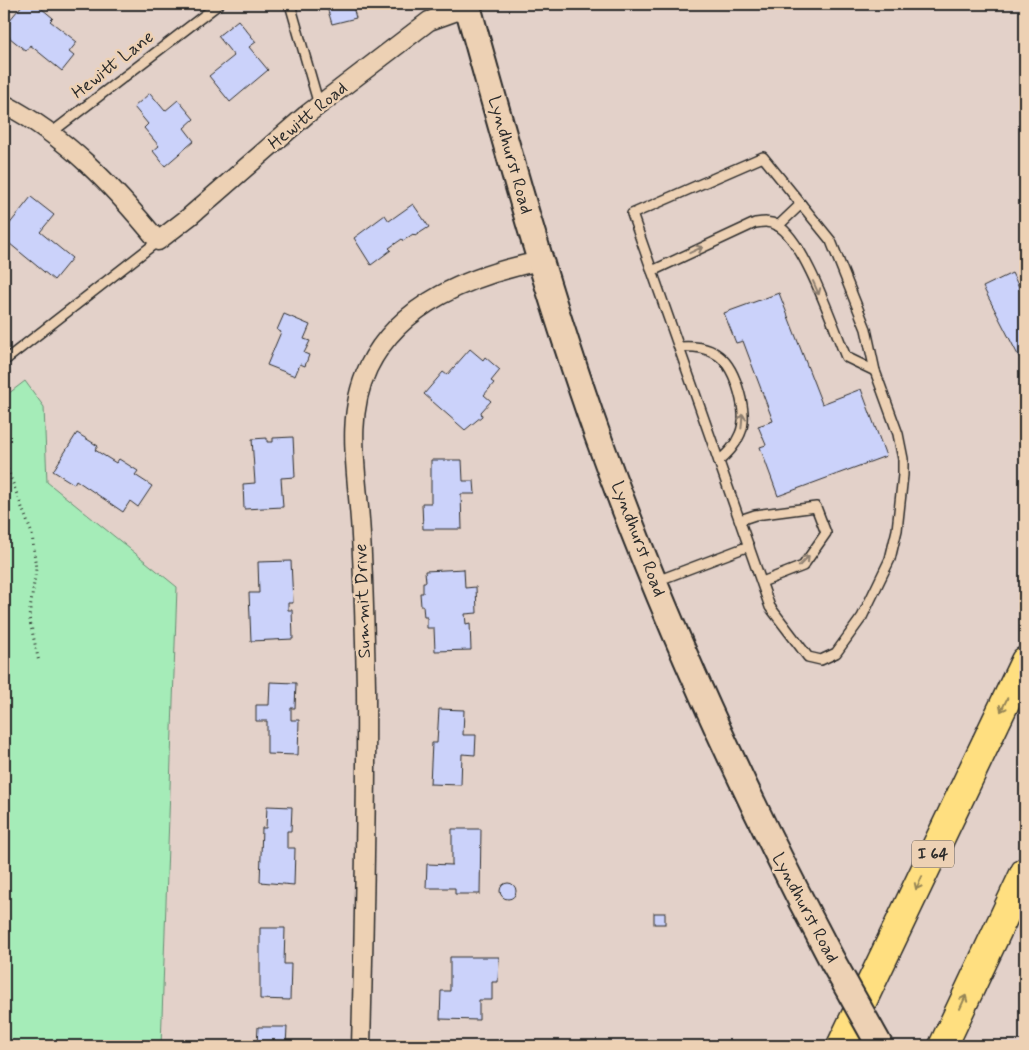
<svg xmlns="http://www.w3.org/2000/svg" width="1029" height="1050" viewBox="0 0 1029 1050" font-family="Mynerve,sans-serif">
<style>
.green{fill:#a5ecb8;stroke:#688c72}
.building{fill:#cbd2fa;stroke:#2b2b2b}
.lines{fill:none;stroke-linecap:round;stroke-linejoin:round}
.lane-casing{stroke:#2b2b2b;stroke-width:12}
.street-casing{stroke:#2b2b2b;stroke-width:21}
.secondary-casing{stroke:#2b2b2b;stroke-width:29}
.highway-casing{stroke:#2b2b2b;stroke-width:31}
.path{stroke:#2b2b2b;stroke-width:3;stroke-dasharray:1 4;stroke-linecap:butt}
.lane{stroke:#edd1b4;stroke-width:9}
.street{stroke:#edd1b4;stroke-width:18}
.secondary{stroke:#edd1b4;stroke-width:25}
.highway{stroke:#ffdf80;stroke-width:28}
.secondary-bridge-casing{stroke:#2b2b2b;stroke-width:29;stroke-linecap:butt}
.secondary-bridge{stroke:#edd1b4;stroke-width:25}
.oneway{stroke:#8c7e70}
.oneway2{stroke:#958556}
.labels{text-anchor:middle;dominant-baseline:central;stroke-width:5;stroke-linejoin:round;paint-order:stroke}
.shield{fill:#edd1b4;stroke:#655d54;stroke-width:1}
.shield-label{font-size:16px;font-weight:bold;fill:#2b2b2b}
.street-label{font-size:18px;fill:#2b2b2b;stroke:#edd1b4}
</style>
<rect width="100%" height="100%" fill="#e3d1c9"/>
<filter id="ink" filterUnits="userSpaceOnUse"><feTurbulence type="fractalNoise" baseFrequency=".02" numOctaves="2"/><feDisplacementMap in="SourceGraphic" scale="10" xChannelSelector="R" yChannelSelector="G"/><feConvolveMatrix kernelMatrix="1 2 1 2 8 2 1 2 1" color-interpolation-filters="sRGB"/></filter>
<g filter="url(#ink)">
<!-- green -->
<polygon class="green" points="25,381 44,407 47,482 177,587 161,1046 4,1046 4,397"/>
<!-- building -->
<g class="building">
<polygon points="23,4 36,4 53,18 50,21 77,42 69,52 74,56 62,71 30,45 26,51 4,33 4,27"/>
<polygon points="326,4 364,4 353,7 356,18 332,24"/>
<polygon points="238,20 256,42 249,47 268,70 230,102 209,76 234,56 218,36"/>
<polygon points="150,93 165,111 178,100 194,119 184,128 194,141 165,166 153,151 159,146 144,128 148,124 134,107"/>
<polygon points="31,197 54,215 40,232 72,258 54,280 4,239 4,231"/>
<polygon points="413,204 429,227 415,236 413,234 403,241 402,239 389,248 391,250 371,265 354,238 385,215 389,221"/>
<polygon points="1012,273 1025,299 1025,353 1019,357 983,287"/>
<polygon points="779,293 822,404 861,389 886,456 778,496 760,447 766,445 758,426 773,421 743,341 736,343 724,313"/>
<polygon points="284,314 310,325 304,339 310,341 304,353 309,355 305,366 300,364 295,376 267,365 281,332 277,330"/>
<polygon points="470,349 483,360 485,357 500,370 491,381 494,383 484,395 491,401 481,412 482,416 465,430 424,394 443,372 447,375"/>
<polygon points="77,433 98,446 95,450 116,463 119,459 138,471 135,475 152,486 138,507 130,501 123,512 76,480 74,484 53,471"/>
<polygon points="293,437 295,477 281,478 283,507 244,509 243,484 255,483 252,439 267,438 267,442 273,442 273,438"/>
<polygon points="431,460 462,460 463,481 474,481 475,494 461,494 462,529 423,529 422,503 431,503"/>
<polygon points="291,561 293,603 288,603 288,610 292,610 293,639 251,641 249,593 259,593 258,562"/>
<polygon points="464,569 465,588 476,587 477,613 465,614 466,624 470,623 471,650 435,651 434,628 427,628 427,617 424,617 423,606 421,606 420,593 423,593 423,582 426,582 425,571"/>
<polygon points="270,682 296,683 295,708 291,708 291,720 299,720 298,755 267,754 267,721 256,721 256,705 269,705"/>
<polygon points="439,709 464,710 463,735 476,735 475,755 462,754 461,785 430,784 432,743 437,743"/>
<polygon points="267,806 292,807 291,831 287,831 287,848 295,848 294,885 260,882 262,828 266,828"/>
<polygon points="452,829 481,829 480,894 455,894 455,888 426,888 427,864 452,865"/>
<circle cx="508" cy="891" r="8"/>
<rect x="654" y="913" width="11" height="11"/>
<polygon points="260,928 285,928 284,964 291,964 290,1000 260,999"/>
<polygon points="450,957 499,957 498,982 492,982 492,1000 479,1000 479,1020 440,1019 441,991 450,991"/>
<polygon points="258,1027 287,1027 286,1046 257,1046"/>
</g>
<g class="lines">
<defs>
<g id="lane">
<polyline points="290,4 319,105"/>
<polyline points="51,133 219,4"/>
<polygon points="763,157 831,241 866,329 875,371 898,434 903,459 903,475 897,530 890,559 862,617 836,653 821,660 808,657 770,607 632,214"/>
<polyline points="778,226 801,204"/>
<path d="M652 271 755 223C763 222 770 221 777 225 805 241 833 326 846 357L875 371"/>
<path d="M679 347C694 346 707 347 719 356 736 369 749 414 740 434 735 446 728 453 719 461"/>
<polyline points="4,361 158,241"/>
<polyline points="740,520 755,515 816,507 826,533 803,566 762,582"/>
<polyline points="654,582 749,546"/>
</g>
<g id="street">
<path d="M4 104C66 136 114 187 158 241L189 217 306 115 429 21 468 7"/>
<path d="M361 1046C364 927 367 807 366 688 365 637 364 587 361 536 359 481 343 420 368 368 400 302 473 275 540 261"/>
</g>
<path id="secondary" d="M467 4C507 148 547 293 597 434 662 616 743 792 833 962"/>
<g id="highway">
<polyline points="841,1046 1025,661"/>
<polyline points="943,1046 1025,872"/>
</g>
</defs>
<!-- lane casing -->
<use href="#lane" class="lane-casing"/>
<!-- street casing -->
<use href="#street" class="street-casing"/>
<!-- secondary casing -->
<use href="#secondary" class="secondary-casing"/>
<!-- highway casing -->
<use href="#highway" class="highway-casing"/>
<!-- path -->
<polyline class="path" points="4,460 32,534 36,569 29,617 39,662"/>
<!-- lane -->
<use href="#lane" class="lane"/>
<!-- street -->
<use href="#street" class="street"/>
<!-- secondary -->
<use href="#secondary" class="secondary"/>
<!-- highway -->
<use href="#highway" class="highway"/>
<defs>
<polyline id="secondary-bridge" points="833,962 880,1046"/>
</defs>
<!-- secondary-bridge casing -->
<use href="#secondary-bridge" class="secondary-bridge-casing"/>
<!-- secondary-bridge -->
<use href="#secondary-bridge" class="secondary-bridge"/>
</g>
<!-- one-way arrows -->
<defs><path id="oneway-shaft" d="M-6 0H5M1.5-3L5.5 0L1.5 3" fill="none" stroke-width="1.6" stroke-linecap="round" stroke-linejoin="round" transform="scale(1.25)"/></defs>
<g class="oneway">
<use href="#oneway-shaft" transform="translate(696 250) rotate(-25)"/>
<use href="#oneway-shaft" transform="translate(816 288) rotate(66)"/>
<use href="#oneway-shaft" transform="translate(742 421) rotate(-85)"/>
<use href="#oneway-shaft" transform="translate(804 561) rotate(-46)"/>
</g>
<g class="oneway2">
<use href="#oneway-shaft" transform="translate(1004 705) rotate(116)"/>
<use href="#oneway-shaft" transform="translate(919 883) rotate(115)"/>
<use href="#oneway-shaft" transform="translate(963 1002) rotate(-66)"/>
</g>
</g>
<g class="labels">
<!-- shield labels -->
<rect class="shield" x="912" y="840.5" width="42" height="27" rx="4"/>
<g class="shield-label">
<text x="933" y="854">I 64</text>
</g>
<!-- street labels -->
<g class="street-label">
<text transform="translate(113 65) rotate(-38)">Hewitt Lane</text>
<text transform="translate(308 116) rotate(-39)">Hewitt Road</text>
<text transform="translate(510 155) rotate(74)">Lyndhurst Road</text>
<text transform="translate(638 539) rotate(69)">Lyndhurst Road</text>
<text transform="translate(363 601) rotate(-92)">Summit Drive</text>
<text transform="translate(805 908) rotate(62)">Lyndhurst Road</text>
</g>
</g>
<!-- margin -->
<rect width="1029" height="1050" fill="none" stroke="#edd1b4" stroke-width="20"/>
<rect x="10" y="10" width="1009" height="1030" fill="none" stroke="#2b2b2b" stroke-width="2" filter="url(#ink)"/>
</svg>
